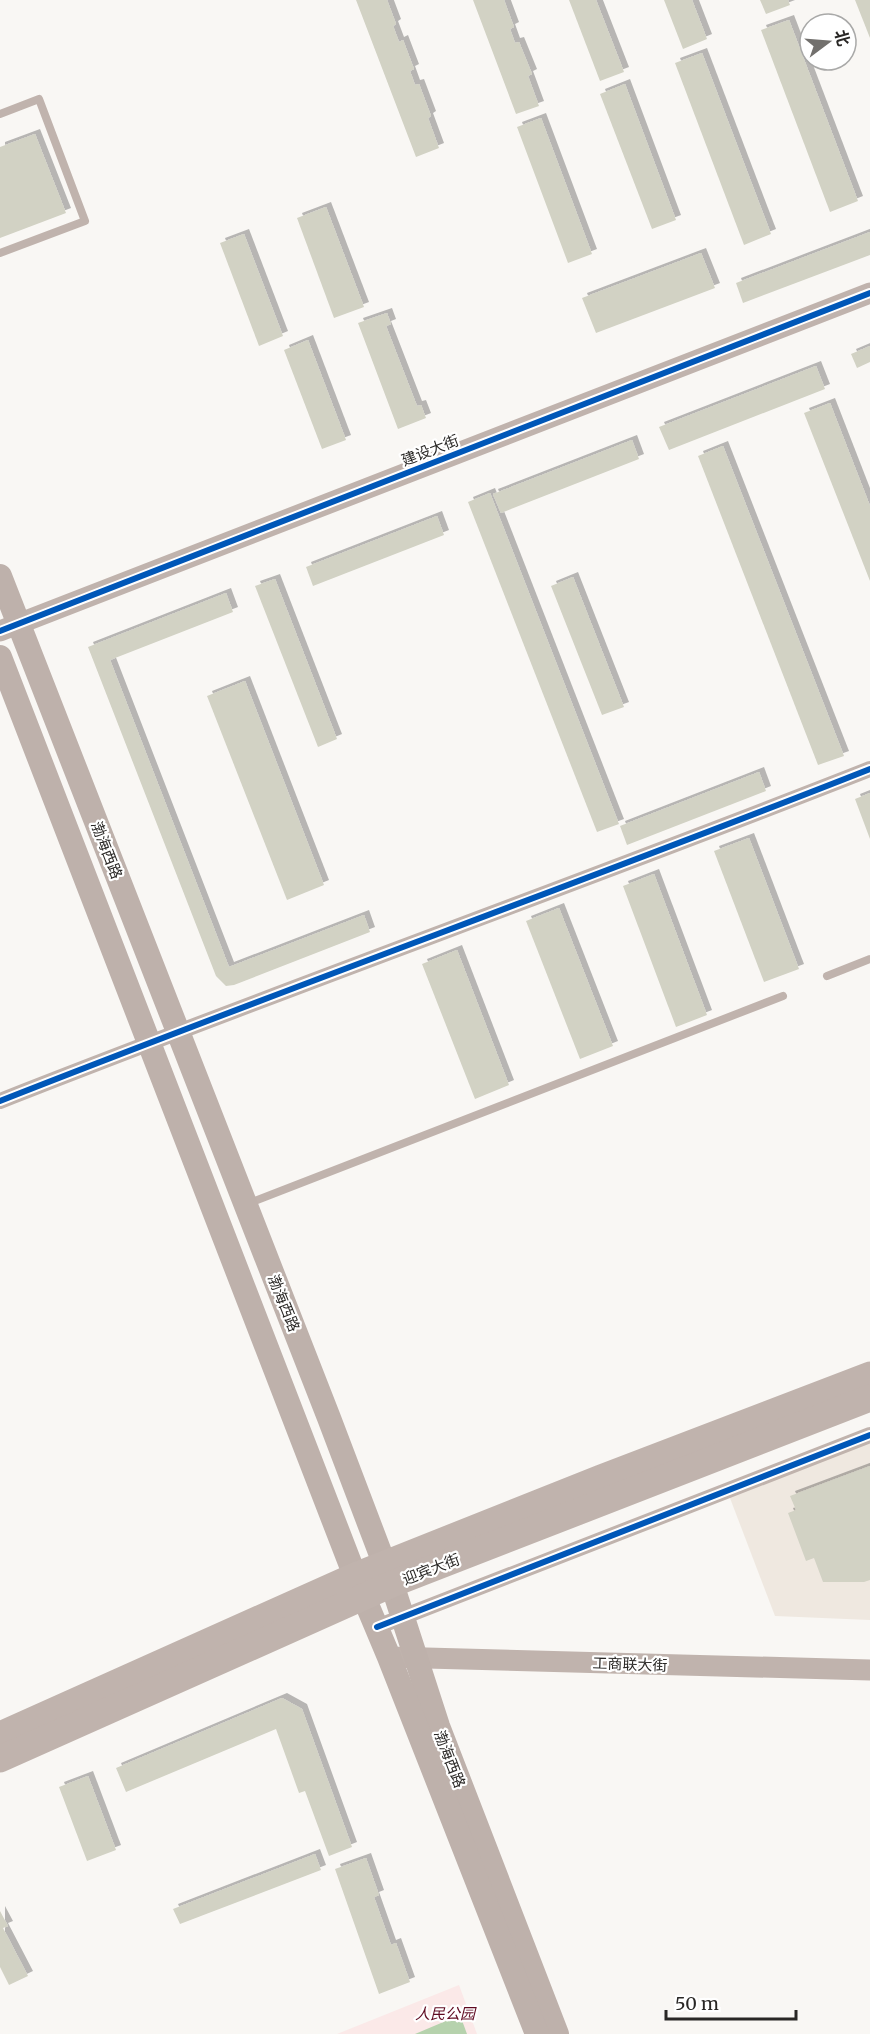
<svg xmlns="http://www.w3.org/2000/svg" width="870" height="2034" viewBox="0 0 870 2034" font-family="Merriweather,'Noto Sans SC',serif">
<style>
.built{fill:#efe8e0}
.green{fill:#fbe9e8}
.water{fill:#b6d2ad}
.building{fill:#d2d2c4;filter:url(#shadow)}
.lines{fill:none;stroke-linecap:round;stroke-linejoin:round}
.service{stroke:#c0b3ad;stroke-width:8}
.minor{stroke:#c0b3ad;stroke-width:16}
.tertiary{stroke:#c0b3ad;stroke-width:21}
.secondary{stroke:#beb1ab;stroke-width:24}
.primary{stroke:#c0b3ad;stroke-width:27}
.cycleway-casing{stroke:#fff;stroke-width:10}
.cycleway{stroke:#0057b8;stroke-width:6}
.labels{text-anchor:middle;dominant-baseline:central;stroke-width:4.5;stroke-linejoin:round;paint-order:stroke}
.street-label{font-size:15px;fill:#292725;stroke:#fff}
.park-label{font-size:15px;font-style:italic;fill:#5f0a20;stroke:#fff}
</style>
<defs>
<filter id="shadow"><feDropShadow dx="5" dy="-5" stdDeviation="0" flood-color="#0004"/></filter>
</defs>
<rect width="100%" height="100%" fill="#f9f7f4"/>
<!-- built -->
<polygon class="built" points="870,1431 870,1620 775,1616 725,1485"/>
<!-- green -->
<polygon class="green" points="459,1985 477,2034 337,2034"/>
<!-- water -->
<polygon class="water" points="460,2015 467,2034 415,2034"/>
<!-- building -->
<g class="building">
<polygon points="356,0 387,0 396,24 393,26 399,42 403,40 414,69 410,71 415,85 419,84 431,116 428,118 439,148 416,157"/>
<polygon points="473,0 504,0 514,27 510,29 515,43 519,42 532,74 528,76 539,106 516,114"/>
<polygon points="569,0 596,0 624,72 600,81"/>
<polygon points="664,0 692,0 707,39 683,49"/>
<polygon points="760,0 788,0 790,5 766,14"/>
<polygon points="855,0 870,0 870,38"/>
<polygon points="789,20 858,201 830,212 761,30"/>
<polygon points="702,53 771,234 744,245 675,63"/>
<polygon points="625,84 676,220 652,229 600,94"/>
<polygon points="541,118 592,254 568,263 517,127"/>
<polygon points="35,134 66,213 0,238 0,147"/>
<polygon points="326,207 364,307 334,318 297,218"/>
<polygon points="870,232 870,255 743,303 736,283"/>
<polygon points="244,234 283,336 259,346 220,243"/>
<polygon points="701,253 715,288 596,333 582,298"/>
<polygon points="387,313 391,324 386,326 417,406 421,405 426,418 398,429 358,323"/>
<polygon points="308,340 346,440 322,449 284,350"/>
<polygon points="870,346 870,362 857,368 851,354"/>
<polygon points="816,366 825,389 669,450 659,427"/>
<polygon points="830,403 870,506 870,581 804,413"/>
<polygon points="632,440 639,459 501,513 493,494"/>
<polygon points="723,446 844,756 818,765 698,456"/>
<polygon points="490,493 619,824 597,832 468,502"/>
<polygon points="437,516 444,535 313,586 306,567"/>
<polygon points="573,577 624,707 602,715 551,586"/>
<polygon points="275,579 337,739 318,747 255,586"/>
<polygon points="226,593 233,612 110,660 229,967 364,915 370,932 234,985 226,986 216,976 88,647"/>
<polygon points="245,681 324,885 287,900 207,696"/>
<polygon points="759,772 766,791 627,845 620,826"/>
<polygon points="870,793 870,839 855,799"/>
<polygon points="749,838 799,969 764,982 714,851"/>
<polygon points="654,874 707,1015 676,1027 623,886"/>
<polygon points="559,908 613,1046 580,1059 526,921"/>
<polygon points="457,950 509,1085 475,1099 422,964"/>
<polygon points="870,1466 870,1580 864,1582 823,1582 814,1558 806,1561 788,1513 796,1510 790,1496"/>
<polygon points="282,1698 302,1709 352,1847 329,1856 305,1791 299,1793 276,1729 126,1792 116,1768"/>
<polygon points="88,1776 116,1850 87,1861 59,1787"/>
<polygon points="315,1854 321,1870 180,1924 173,1909"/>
<polygon points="366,1858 379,1895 374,1897 391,1945 396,1943 410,1982 379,1994 335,1869"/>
<polygon points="0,1911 8,1926 3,1928 28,1976 9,1985 0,1967"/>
</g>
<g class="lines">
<!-- service -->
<g class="service">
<polyline points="0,114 39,99 85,221 0,253"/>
<polyline points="827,976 870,959"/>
<polyline points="247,1204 783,996"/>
</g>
<!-- minor -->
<g class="minor">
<path d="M0 1101C289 987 581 883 870 769"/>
<polyline points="377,1627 870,1435"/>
</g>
<!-- tertiary -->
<g class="tertiary">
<polyline points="0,631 870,293"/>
<polyline points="389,1657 870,1670"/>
</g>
<!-- secondary -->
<g class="secondary">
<polyline points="0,576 329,1418 392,1584 438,1726 557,2034"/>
<polyline points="0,657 355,1576 389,1657 537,2034"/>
</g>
<!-- primary -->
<g class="primary">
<polyline points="0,1735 355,1576 601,1478 870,1375"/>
<polyline points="0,1759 392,1584 870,1398"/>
</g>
<defs>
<g id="cycleway">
<polyline points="0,631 870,293"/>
<path d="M0 1101C289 987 581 883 870 769"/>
<polyline points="377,1627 870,1435"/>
</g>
</defs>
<!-- cycleway casing -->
<use href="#cycleway" class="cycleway-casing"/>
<!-- cycleway -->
<use href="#cycleway" class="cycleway"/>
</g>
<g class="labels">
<!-- street labels -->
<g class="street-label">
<text transform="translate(430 450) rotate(-21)">建设大街</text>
<text transform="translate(107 850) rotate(69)">渤海西路</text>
<text transform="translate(284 1303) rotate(68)">渤海西路</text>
<text transform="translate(431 1569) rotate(-21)">迎宾大街</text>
<text transform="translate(630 1664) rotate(2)">工商联大街</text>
<text transform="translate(450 1759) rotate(69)">渤海西路</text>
</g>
<!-- park labels -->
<g class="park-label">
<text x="445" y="2013">人民公园</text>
</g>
</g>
<!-- north arrow -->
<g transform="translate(828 42) rotate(74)"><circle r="28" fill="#ffffff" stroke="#a9a9a8" stroke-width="1.5"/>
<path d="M0-4.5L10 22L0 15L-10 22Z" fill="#72706d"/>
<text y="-9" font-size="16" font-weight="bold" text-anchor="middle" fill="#292725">北</text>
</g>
<!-- scale -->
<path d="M666 2010v9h130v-9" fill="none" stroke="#292725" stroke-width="3"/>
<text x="675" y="2010" font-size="18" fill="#292725" stroke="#ffffff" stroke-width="4.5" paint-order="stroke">50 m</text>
</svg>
